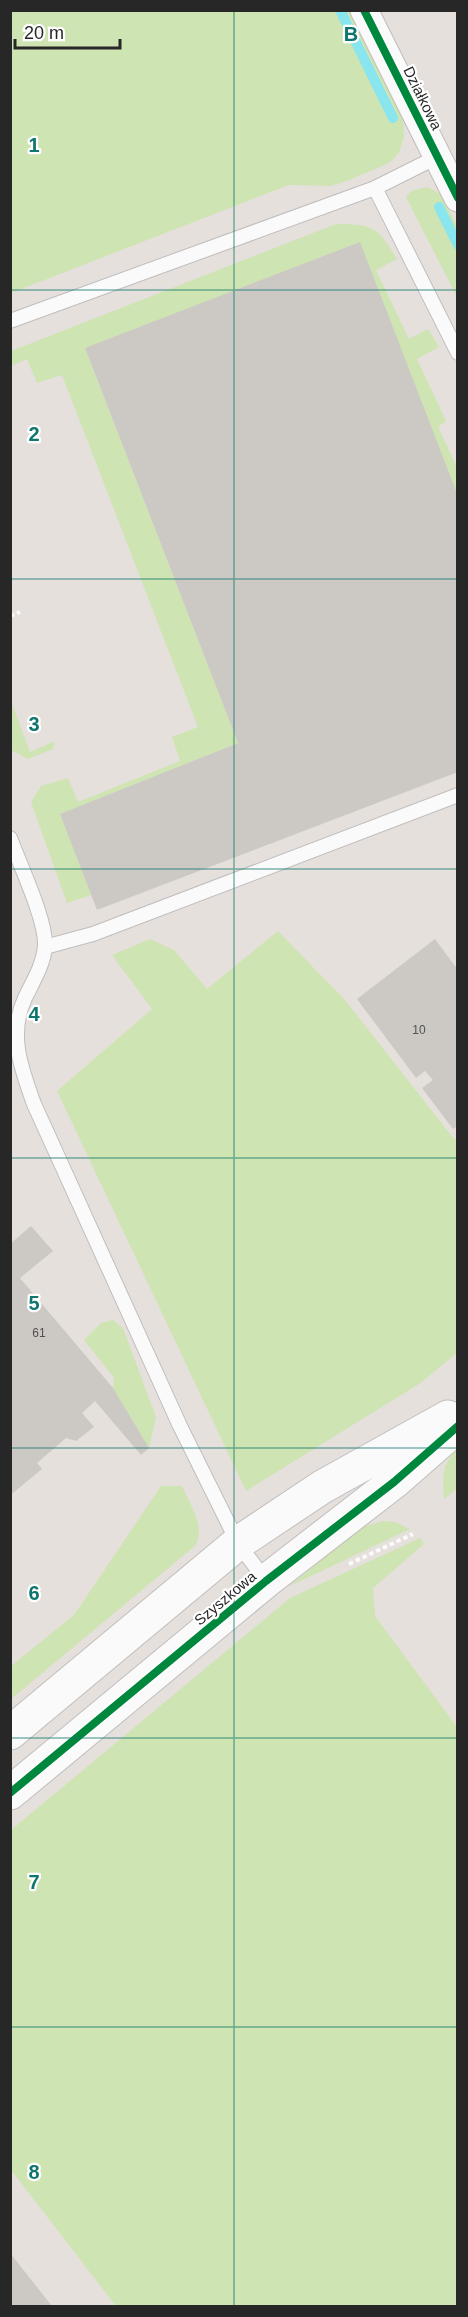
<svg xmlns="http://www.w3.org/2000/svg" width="468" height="2317" viewBox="0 0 468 2317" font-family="Helvetica,sans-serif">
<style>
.green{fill:#cee4b2}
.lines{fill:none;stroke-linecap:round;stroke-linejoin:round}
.stream{stroke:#89e6ee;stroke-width:10}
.building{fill:#ccc9c5}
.service-casing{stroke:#bfbdbe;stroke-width:16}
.minor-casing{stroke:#bfbdbe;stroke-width:29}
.tertiary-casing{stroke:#bfbdbe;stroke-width:35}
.path{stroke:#fbfafa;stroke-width:4;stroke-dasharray:4.5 3;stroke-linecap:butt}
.service{stroke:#fbfafa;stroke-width:14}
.minor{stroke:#fbfafa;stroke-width:27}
.tertiary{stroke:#fbfafa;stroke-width:33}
.cycleway-casing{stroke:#fff;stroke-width:11}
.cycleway{stroke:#00873e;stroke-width:8}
.grid{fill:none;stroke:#0f766e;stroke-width:1.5;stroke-opacity:0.55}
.labels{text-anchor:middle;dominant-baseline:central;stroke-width:4.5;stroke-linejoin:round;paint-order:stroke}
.number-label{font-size:12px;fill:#51504f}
.street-label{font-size:15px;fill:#272727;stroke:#fff}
.grid-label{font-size:20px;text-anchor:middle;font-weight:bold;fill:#0f766e;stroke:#fff;stroke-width:4.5;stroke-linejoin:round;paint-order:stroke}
</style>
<rect width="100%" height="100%" fill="#e6e0dc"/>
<!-- green -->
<g class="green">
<polygon points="11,11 351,11 403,113 404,137 399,153 389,163 347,181 330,186 289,185 11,293"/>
<polygon points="427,187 441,194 457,226 457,297 406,197 411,191"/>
<path d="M336 224C373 224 378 227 397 259L376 270 409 339 428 329 439 347 417 359 446 421 438 427 457 467V496L85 348 238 743 61 814 91 895 67 903 31 802 41 786 68 778 78 802 180 761 172 737 198 727 62 375 37 383 27 359 11 366V351Z"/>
<polygon points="11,701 30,752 55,741 53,749 28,759 11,750"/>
<polygon points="278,931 345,1000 454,1139 457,1138 457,1353 419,1384 246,1491 57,1091 152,1009 112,955 150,939 174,950 207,989"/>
<polygon points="113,1320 123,1328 156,1417 149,1448 113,1388 114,1378 84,1340 101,1323"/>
<path d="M457 1450V1489L444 1499C443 1479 441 1464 457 1450Z"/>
<path d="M161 1486H182C190 1505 205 1525 196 1545L11 1699V1666L74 1615Z"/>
<polygon points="383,1521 395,1522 410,1529 288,1587 362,1527"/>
<polygon points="420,1538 424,1544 373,1588 375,1616 457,1727 457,2306 116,2306 11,2170 11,1830 290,1598"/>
</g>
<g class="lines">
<!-- stream -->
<g class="stream">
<polyline points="340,10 393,118"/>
<polyline points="439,207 458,245"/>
</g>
</g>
<!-- building -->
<g class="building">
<polygon points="360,242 458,496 458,772 97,910 60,814 238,743 85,348"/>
<polygon points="435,939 458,970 458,1126 453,1129 422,1088 433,1080 425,1071 416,1078 357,999"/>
<polygon points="31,1226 53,1251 20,1278 113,1388 149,1448 141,1455 95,1401 82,1413 94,1427 76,1441 66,1438 37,1463 42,1469 13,1493 10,1492 10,1244"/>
<polygon points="10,2253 52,2306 10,2306"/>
</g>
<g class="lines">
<defs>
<g id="service">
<polyline points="375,188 458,353"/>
<polyline points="10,321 375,188 437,157"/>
<path d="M10 838C20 865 47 922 45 947 43 966 33 981 25 998 8 1034 21 1068 34 1104L180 1426 238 1543 266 1581"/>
<polyline points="45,947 93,934 458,795"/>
</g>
<polyline id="minor" points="364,10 458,198"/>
<g id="tertiary">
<polyline points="10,1733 238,1543 322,1487 448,1417"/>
<polyline points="10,1793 266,1581 394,1482 458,1426"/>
</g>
</defs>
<!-- service casing -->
<use href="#service" class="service-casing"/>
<!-- minor casing -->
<use href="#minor" class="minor-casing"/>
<!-- tertiary casing -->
<use href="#tertiary" class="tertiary-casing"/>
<!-- path -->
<g class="path">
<polyline points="10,616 20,612"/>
<polyline points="349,1564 413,1534"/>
</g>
<!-- service -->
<use href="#service" class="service"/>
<!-- minor -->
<use href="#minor" class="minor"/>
<!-- tertiary -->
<use href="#tertiary" class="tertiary"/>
<defs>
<g id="cycleway">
<polyline points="364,10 458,198"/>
<polyline points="10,1793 266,1581 394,1482 458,1426"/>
</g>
</defs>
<!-- cycleway casing -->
<use href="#cycleway" class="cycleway-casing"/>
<!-- cycleway -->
<use href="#cycleway" class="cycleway"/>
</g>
<!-- grid -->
<path class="grid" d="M234 10V2306M10 290H458M10 579H458M10 869H458M10 1158H458M10 1448H458M10 1738H458M10 2027H458"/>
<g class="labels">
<!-- number labels -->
<g class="number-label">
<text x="419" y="1030">10</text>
<text x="39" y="1333">61</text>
</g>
<!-- street labels -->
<g class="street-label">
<text transform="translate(423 98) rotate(64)">Działkowa</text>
<text transform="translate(225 1598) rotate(-40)">Szyszkowa</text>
</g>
</g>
<g class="grid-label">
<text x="351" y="41">B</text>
<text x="34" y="152">1</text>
<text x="34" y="441">2</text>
<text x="34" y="731">3</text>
<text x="34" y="1021">4</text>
<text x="34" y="1310">5</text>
<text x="34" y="1600">6</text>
<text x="34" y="1889">7</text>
<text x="34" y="2179">8</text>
</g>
<!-- border -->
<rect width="468" height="2317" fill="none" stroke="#272727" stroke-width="24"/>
<!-- scale -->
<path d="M15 39v9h105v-9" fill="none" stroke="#272727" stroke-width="3"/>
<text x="24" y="39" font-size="18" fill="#272727" stroke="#ffffff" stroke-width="4.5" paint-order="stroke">20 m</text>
</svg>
